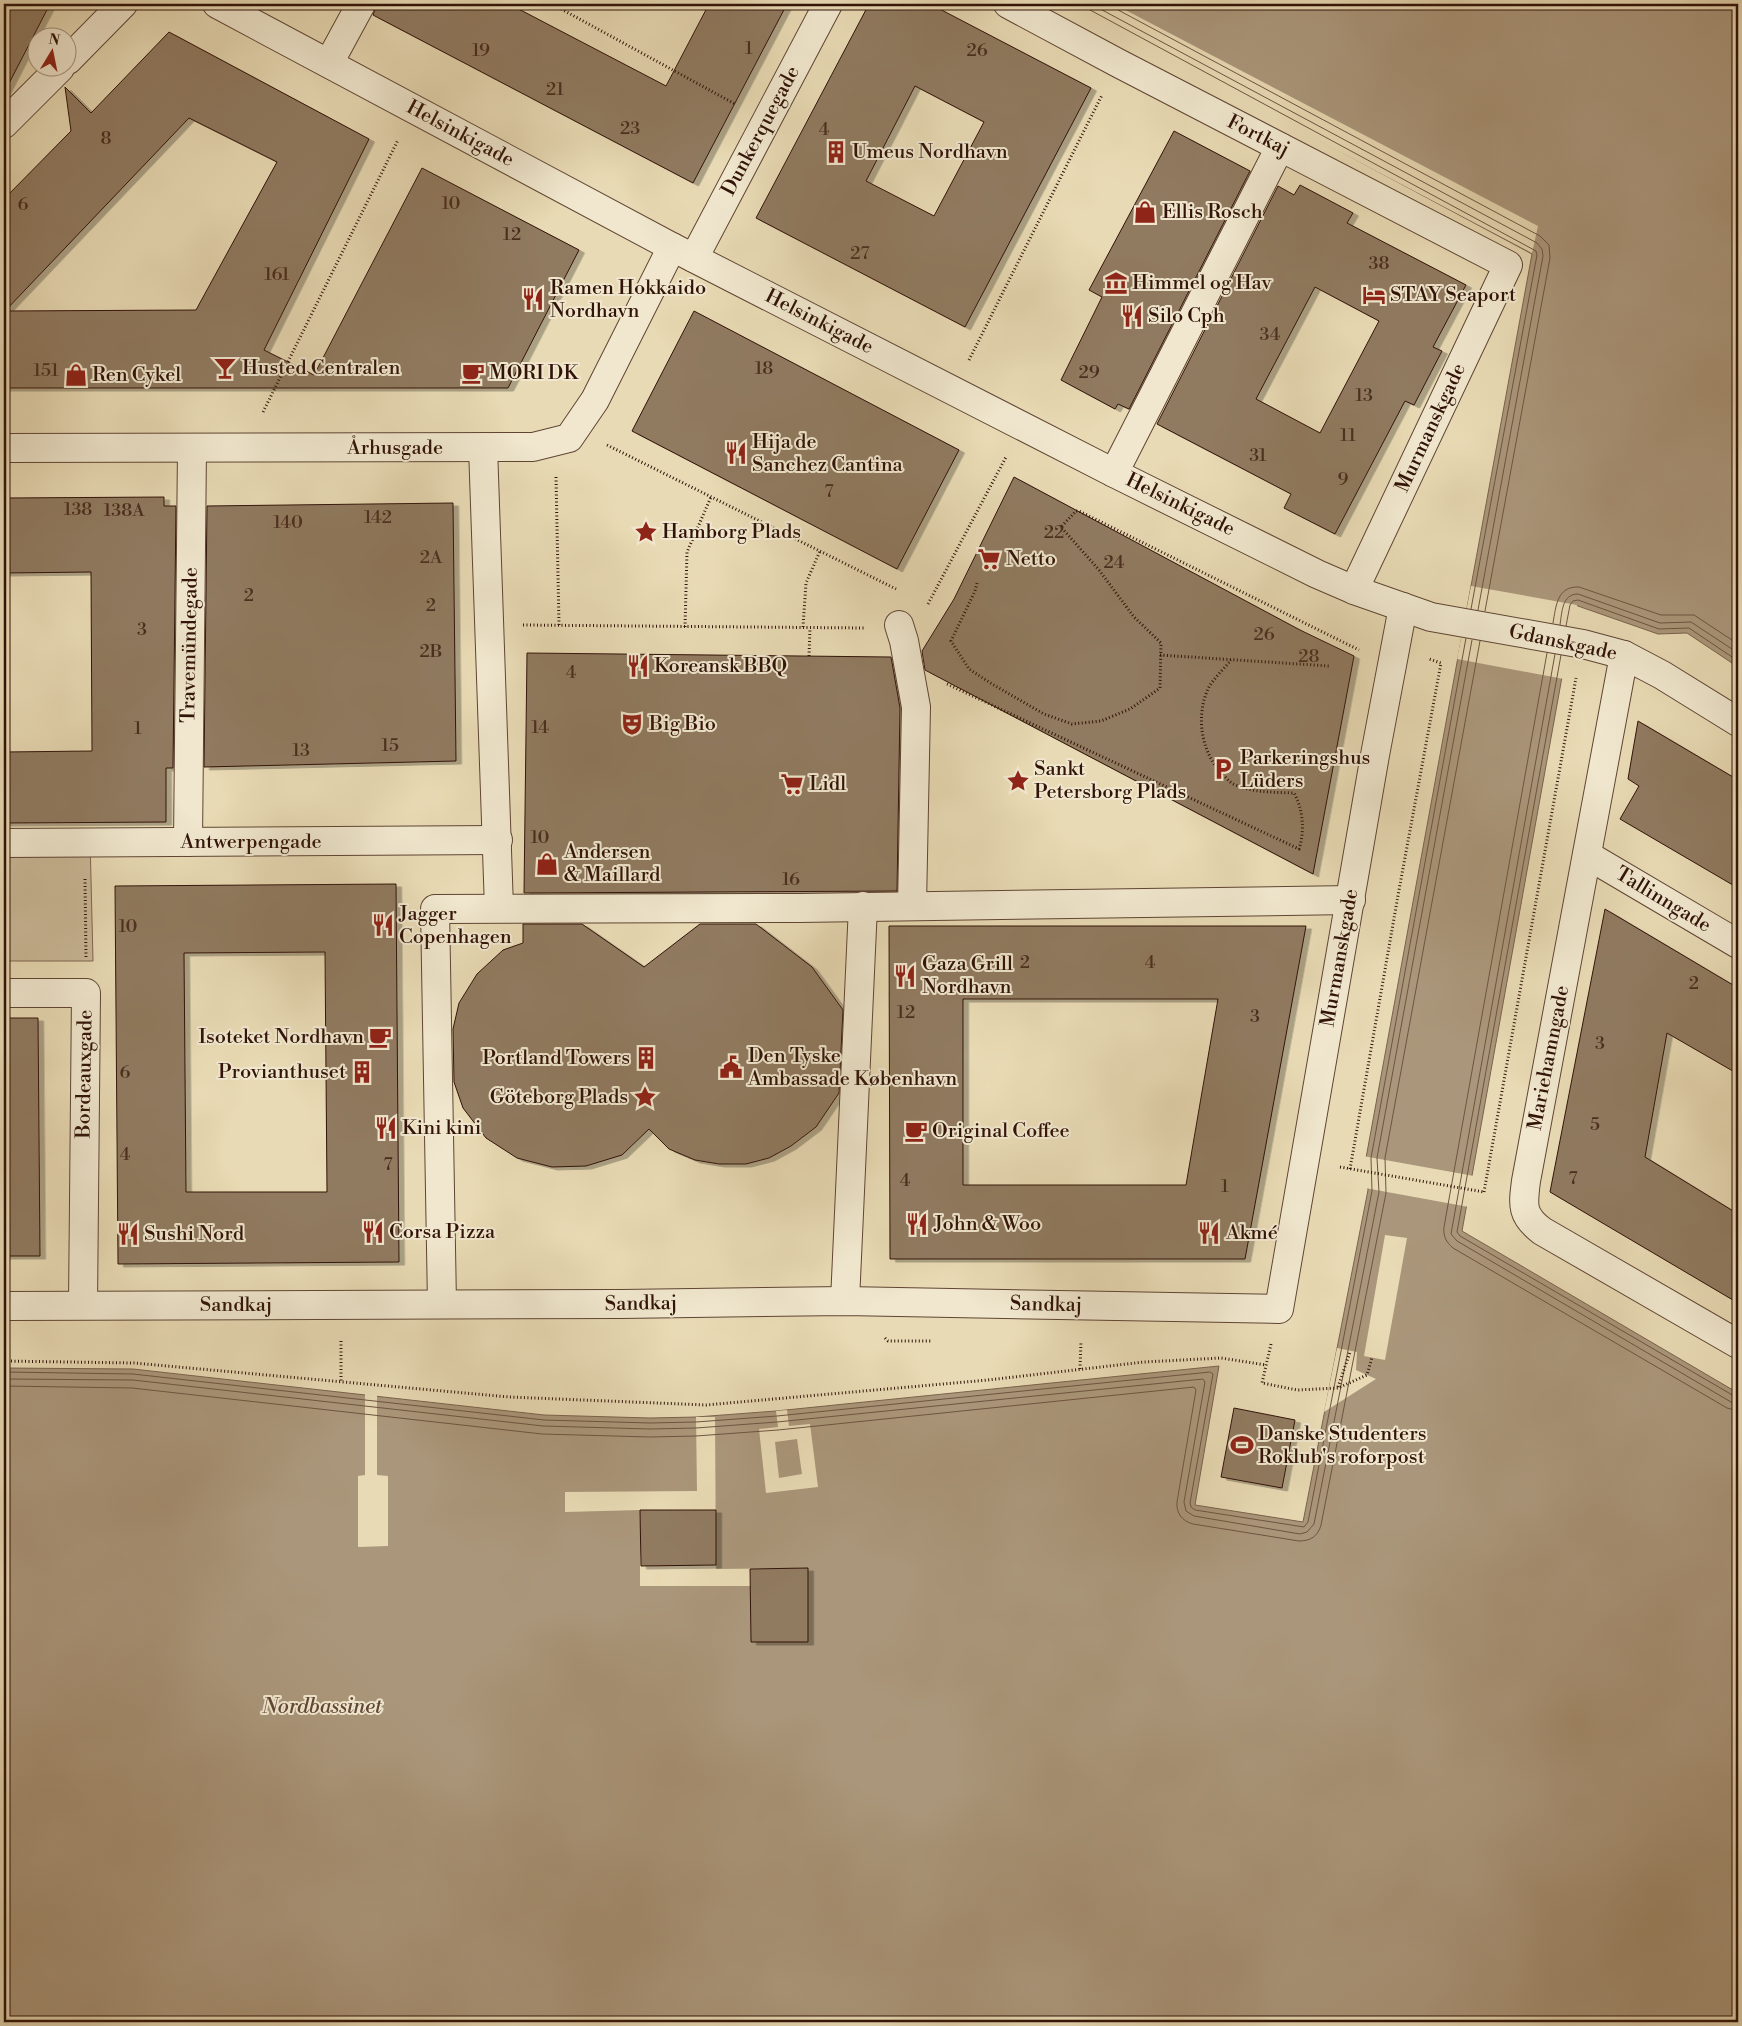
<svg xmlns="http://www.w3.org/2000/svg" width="1742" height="2026" viewBox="0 0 1742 2026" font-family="'Libre Bodoni',serif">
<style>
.green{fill:#c9b897;stroke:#7d6650}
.water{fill:#aa967a;stroke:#7a624c}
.pier{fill:#e8dab4;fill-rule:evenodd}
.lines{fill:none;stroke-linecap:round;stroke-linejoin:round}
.shore{stroke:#6e5441;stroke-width:1}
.building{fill:#907a61;stroke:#311308;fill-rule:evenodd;filter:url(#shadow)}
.minor-casing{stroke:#5f4533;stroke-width:30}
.path{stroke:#311308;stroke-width:3;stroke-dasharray:1 2.5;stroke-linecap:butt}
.minor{stroke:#f0e7ce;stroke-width:28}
.labels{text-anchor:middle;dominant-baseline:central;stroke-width:4;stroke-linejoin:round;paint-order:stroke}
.number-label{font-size:18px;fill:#492d1e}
.street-label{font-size:20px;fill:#311308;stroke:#f0e7ce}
.poi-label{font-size:20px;fill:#311308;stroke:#f0e7ce;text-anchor:start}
.water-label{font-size:21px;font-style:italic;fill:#614736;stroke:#f0e7ce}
</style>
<defs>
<filter id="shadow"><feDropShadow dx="5.5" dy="3" stdDeviation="0" flood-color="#0004"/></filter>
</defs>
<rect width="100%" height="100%" fill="#e8dab4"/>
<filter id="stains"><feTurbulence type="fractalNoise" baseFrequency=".004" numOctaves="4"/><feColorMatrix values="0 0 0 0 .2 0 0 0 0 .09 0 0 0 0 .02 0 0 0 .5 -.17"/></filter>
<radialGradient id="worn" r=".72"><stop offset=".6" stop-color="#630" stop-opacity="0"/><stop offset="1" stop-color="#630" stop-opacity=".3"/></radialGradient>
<!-- green -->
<polygon class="green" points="4,838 90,838 93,961 4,961"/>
<!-- water -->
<polygon class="water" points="1068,4 1738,4 1738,667 1687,633 1658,634 1575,605 1462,1231 1738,1393 1738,2022 4,2022 4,1368 133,1369 544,1415 650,1418 696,1417 776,1411 1219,1366 1195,1505 1303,1522 1368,1190 1366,1158 1532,254 1164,57"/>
<!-- pier -->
<g class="pier">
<polygon points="1066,4 1114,4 1538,226 1532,253 1163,59"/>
<polygon points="1471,586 1577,605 1564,679 1457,659"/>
<polygon points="1363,1156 1474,1176 1469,1207 1365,1188"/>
<polygon points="1385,1235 1407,1238 1385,1360 1364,1356"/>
<polygon points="1337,1348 1357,1352 1356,1370 1376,1379 1324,1412"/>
<polygon points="365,1393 377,1394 377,1475 388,1476 388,1546 358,1547 358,1476 365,1475"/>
<path d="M787 1410 789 1426 810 1424 818 1487 766 1493 759 1429 778 1427 776 1411ZM797 1439 802 1474 779 1478 775 1442Z"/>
<polygon points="696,1417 715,1417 716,1569 808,1568 808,1642 751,1642 750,1586 640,1586 640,1510 565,1512 565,1492 697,1491"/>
</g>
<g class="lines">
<!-- shore -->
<g class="shore">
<polyline points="1079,4 1536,251 1537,255 1471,609"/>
<polyline points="1091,4 1537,243 1542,249 1543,256 1478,610"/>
<polyline points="1107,4 1540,236 1549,245 1550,258 1485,611"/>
<path d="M1553 623C1556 606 1557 586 1579 587L1661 615H1694L1738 644"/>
<path d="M1560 625C1562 612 1562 594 1578 594L1660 623 1691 622 1738 653"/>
<polyline points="1566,626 1570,605 1573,601 1578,600 1659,629 1689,628 1738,661"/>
<path d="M1547 653 1444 1227C1443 1236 1446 1242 1453 1248L1727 1408 1738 1411"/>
<polyline points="1555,654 1451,1234 1457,1241 1731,1402 1738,1403"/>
<polyline points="1561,655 1457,1232 1460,1236 1734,1396 1738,1397"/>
<polyline points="4,1372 133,1374 544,1420 650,1423 696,1422 777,1416 1210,1372 1213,1374 1190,1503 1191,1507 1195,1510 1304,1527 1308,1522 1372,1191 1371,1158 1466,638"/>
<polyline points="4,1379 133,1380 543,1426 650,1429 696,1428 777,1422 1203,1379 1205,1382 1184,1502 1186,1511 1194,1516 1300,1534 1307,1532 1314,1524 1379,1192 1377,1158 1472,640"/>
<path d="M4 1386 132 1388 542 1434 650 1437 696 1436 778 1430 1194 1387 1196 1390 1177 1502C1176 1513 1182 1521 1193 1524L1299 1541C1311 1541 1318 1536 1321 1525L1386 1193 1385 1158 1480 641"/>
</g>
</g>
<!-- building -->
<g class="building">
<polygon points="4,4 50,4 4,93"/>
<polygon points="377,4 509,4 666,86 709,4 787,4 693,183 373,15"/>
<path d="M869 4H930L1091 88 965 327 756 218ZM915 86 984 122 934 216 866 181Z"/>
<path d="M169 32 369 139 264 350 314 375 422 168 579 250 508 388H4V199L71 131 65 87 91 113ZM189 118 277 162 196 310 5 311Z"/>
<polygon points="1174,131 1250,171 1129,409 1118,404 1115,409 1061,380 1102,297 1089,290"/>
<path d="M1300 185 1353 213 1347 223 1466 285 1433 347 1442 351 1414 405 1405 401 1335 534 1284 508 1291 494 1157 424 1278 186 1294 195ZM1315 287 1379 321 1320 433 1256 399Z"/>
<polygon points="694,311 959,450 897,569 632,431"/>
<polygon points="1014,477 1300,630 1354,656 1313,874 925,670 922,651 954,599"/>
<polygon points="164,497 164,506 176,506 173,768 166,768 166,822 4,823 4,752 92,751 91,572 4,573 4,498"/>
<polygon points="453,503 456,761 204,767 207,506"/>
<polygon points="527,653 891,657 900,708 897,891 524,893"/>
<polygon points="1638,721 1738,780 1738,888 1620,819 1639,786 1628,779"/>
<path d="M396 884 399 1262 118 1264 115 886ZM325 952 327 1192H186L184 953Z"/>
<polygon points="1605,909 1738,988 1738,1074 1667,1033 1645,1157 1738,1214 1738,1303 1550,1192"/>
<polygon points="523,924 582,924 644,967 700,924 756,924 812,967 843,1010 839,1093 816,1127 791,1146 769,1158 746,1164 719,1164 695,1160 669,1149 649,1129 622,1155 586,1166 552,1167 517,1158 486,1138 463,1108 454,1082 453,1029 459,1003 477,974 503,950 523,943"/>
<path d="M889 926H1306L1245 1259H890ZM963 999H1218L1186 1185H963Z"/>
<polygon points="4,1018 38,1018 40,1256 4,1256"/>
<polygon points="1234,1408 1295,1420 1282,1488 1221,1477"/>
<polygon points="640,1510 716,1510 716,1565 641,1566"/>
<polygon points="808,1568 808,1642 751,1642 750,1569"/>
</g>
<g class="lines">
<defs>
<g id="minor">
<polyline points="217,4 672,247 1114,473 1317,574 1354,590 1431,617 1583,644 1624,655 1662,675 1738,722"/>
<polyline points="1008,4 1118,63 1508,265 1354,590"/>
<polyline points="68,60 123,4"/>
<polyline points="329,63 361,4"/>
<polyline points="4,124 60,68"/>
<polyline points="694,258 828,4"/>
<polyline points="483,447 499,908"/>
<polyline points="4,448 533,447 569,438 595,400 672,247"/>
<polyline points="1114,473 1280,147"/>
<polyline points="899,625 904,641 916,707 912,906"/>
<path d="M1624 655 1526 1181C1523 1205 1521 1215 1542 1231L1738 1344"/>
<polyline points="188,842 192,448"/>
<polyline points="4,843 498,840"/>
<polyline points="1587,855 1738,944"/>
<polyline points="4,993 86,993 83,1305"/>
<polyline points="845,1301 863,906"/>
<polyline points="442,1304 435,909 800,908 1351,900"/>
<polyline points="4,1306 621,1304 845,1301 1279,1309 1375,755 1403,607"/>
</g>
</defs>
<!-- minor casing -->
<use href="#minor" class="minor-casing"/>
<!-- path -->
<g class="path">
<polyline points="552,4 735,104"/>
<polyline points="969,360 1102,95"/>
<polyline points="263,412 398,140"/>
<polyline points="607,445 896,589"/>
<polyline points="556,477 559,625"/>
<polyline points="977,583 975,591 951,641 969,669 992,684 1044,714 1072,724 1101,721 1130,709 1160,688 1161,643 1134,617 1099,570 1061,527 1076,511 1079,511 1359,650"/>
<polyline points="928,604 1006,457"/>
<polyline points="523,625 864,628"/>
<polyline points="685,627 687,552 711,497"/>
<polyline points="803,627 806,583 820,551"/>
<polyline points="1160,655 1329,666"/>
<polyline points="809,656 810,628"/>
<path d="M947 684 1299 849C1305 831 1303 809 1294 793 1273 792 1253 793 1233 784 1229 782 1226 777 1222 774 1201 752 1195 715 1209 687 1214 678 1224 669 1231 660"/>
<polyline points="85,879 86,957"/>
<polyline points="1340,1167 1484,1192"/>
<polyline points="1350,1169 1399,890 1441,663 1429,659"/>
<polyline points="1484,1192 1576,678"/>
<polyline points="885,1338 888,1341 932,1341"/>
<polyline points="341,1341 341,1382"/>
<polyline points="1271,1344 1262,1383 1297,1390 1338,1388 1367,1375 1372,1357"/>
<polyline points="4,1361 134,1363 509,1397 706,1405 988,1380 1144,1362 1221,1358 1266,1365"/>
<polyline points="1080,1369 1081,1341"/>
<polyline points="1338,1387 1350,1352"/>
</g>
<!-- minor -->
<use href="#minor" class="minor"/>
</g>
<!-- icons -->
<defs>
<symbol id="building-bare" viewBox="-9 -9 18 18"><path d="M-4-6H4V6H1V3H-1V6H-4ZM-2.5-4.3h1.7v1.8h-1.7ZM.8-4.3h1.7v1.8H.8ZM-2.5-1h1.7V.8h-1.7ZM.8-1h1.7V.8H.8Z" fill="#8f2418" stroke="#f0e7ce" stroke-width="2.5" paint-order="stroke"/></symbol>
<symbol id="shop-bare" viewBox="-9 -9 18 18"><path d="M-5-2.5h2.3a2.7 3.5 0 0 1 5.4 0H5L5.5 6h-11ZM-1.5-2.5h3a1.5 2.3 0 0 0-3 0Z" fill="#8f2418" stroke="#f0e7ce" stroke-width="2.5" paint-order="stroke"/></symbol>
<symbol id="museum-bare" viewBox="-9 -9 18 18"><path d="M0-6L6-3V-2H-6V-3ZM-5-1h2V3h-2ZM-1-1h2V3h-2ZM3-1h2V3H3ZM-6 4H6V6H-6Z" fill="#8f2418" stroke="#f0e7ce" stroke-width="2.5" paint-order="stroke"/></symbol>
<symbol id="hotel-bare" viewBox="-9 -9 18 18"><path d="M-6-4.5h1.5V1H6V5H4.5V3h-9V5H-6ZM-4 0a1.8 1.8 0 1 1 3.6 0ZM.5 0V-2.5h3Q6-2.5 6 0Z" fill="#8f2418" stroke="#f0e7ce" stroke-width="2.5" paint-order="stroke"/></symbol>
<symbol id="restaurant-bare" viewBox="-9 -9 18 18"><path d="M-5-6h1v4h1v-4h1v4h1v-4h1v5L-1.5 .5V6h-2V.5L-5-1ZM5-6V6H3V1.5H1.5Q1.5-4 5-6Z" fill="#8f2418" stroke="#f0e7ce" stroke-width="2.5" paint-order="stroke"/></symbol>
<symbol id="bar-bare" viewBox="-9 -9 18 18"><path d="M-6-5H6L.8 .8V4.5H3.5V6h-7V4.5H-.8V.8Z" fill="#8f2418" stroke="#f0e7ce" stroke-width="2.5" paint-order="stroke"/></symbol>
<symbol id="cafe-bare" viewBox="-9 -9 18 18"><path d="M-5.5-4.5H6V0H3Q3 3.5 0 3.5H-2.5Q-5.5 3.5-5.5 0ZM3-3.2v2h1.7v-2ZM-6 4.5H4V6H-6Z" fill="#8f2418" stroke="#f0e7ce" stroke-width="2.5" paint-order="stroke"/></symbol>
<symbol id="sight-bare" viewBox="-9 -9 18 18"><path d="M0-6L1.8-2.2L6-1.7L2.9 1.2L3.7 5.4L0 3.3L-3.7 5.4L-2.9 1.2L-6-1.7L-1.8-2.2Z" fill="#8f2418" stroke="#f0e7ce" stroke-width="2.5" paint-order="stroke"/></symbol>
<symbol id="supermarket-bare" viewBox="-9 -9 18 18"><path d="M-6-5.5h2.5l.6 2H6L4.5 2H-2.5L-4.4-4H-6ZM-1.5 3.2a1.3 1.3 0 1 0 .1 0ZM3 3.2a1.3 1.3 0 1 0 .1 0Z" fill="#8f2418" stroke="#f0e7ce" stroke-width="2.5" paint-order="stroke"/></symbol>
<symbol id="theatre-bare" viewBox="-9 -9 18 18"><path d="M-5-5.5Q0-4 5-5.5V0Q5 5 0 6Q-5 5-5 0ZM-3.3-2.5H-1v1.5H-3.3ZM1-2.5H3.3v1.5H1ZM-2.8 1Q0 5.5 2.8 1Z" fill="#8f2418" stroke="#f0e7ce" stroke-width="2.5" paint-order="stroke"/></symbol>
<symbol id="parking-bare" viewBox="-9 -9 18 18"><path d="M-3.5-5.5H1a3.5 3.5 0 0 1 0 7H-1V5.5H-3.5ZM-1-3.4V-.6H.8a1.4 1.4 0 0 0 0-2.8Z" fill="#8f2418" stroke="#f0e7ce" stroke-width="2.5" paint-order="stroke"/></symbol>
<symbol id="civic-bare" viewBox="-9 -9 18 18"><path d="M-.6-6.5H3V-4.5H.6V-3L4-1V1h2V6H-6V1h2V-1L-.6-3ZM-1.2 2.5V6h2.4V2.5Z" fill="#8f2418" stroke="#f0e7ce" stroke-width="2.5" paint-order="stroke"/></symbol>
<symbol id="stadium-bare" viewBox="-9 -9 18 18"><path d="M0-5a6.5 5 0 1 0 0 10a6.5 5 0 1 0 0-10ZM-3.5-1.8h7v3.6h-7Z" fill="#8f2418" stroke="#f0e7ce" stroke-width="2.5" paint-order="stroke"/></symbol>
</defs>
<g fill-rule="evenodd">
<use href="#building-bare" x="820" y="136" width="32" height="32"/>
<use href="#shop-bare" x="1129" y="196" width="32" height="32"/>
<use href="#museum-bare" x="1100" y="267" width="32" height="32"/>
<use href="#hotel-bare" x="1358" y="279" width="32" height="32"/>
<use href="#restaurant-bare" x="517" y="283" width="32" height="32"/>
<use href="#restaurant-bare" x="1116" y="300" width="32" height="32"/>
<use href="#bar-bare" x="209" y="352" width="32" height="32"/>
<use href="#cafe-bare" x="457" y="357" width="32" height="32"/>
<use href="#shop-bare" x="60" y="359" width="32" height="32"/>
<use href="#restaurant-bare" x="720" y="437" width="32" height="32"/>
<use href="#sight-bare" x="630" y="516" width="32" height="32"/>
<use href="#supermarket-bare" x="973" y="543" width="32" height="32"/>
<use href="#restaurant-bare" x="622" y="650" width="32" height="32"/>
<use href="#theatre-bare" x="616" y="708" width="32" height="32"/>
<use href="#parking-bare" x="1207" y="753" width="32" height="32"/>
<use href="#sight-bare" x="1002" y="765" width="32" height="32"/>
<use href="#supermarket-bare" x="776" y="768" width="32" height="32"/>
<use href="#shop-bare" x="531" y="848" width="32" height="32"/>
<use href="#restaurant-bare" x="367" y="909" width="32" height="32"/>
<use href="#restaurant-bare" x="889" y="960" width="32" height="32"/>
<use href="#cafe-bare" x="364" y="1021" width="32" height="32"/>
<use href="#building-bare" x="630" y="1042" width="32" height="32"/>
<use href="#civic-bare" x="715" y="1051" width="32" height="32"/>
<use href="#building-bare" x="346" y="1056" width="32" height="32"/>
<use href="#sight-bare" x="629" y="1081" width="32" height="32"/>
<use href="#restaurant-bare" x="370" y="1112" width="32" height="32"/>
<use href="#cafe-bare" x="900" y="1115" width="32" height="32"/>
<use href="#restaurant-bare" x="901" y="1208" width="32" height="32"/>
<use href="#restaurant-bare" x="357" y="1216" width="32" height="32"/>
<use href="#restaurant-bare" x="1193" y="1217" width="32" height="32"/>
<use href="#restaurant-bare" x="112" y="1218" width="32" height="32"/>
<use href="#stadium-bare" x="1226" y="1429" width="32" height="32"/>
</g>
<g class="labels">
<!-- number labels -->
<g class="number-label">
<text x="749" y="48">1</text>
<text x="481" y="50">19</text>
<text x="977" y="50">26</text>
<text x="555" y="89">21</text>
<text x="630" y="128">23</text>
<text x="824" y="129">4</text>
<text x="106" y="138">8</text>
<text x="451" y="203">10</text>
<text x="23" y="204">6</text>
<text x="512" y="234">12</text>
<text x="860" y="253">27</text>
<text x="1379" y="263">38</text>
<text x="277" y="274">161</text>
<text x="1270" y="334">34</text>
<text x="764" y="368">18</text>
<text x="46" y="370">151</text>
<text x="1089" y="372">29</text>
<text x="1364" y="395">13</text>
<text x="1348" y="435">11</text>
<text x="1258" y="455">31</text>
<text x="1343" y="479">9</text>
<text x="829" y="491">7</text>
<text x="78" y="509">138</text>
<text x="124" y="510">138A</text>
<text x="378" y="517">142</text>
<text x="288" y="522">140</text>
<text x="1054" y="532">22</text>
<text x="431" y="557">2A</text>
<text x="1114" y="562">24</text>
<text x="249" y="595">2</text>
<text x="431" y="605">2</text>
<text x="142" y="629">3</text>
<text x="1264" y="634">26</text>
<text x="431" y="651">2B</text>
<text x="1309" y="656">28</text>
<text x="571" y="672">4</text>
<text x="540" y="727">14</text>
<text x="138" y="728">1</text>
<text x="390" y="745">15</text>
<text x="301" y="750">13</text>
<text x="540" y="837">10</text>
<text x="791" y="879">16</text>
<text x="128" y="926">10</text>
<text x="1025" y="962">2</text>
<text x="1150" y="962">4</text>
<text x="1694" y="983">2</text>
<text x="906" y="1012">12</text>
<text x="1255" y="1016">3</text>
<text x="1600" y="1043">3</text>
<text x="125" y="1072">6</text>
<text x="1595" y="1124">5</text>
<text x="125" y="1154">4</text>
<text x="388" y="1164">7</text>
<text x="1573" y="1178">7</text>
<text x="905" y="1180">4</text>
<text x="1225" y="1186">1</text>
</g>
<!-- street labels -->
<g class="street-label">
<text transform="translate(761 131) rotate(-62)">Dunkerquegade</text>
<text transform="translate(460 134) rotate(28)">Helsinkigade</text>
<text transform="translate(1258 136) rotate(27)">Fortkaj</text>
<text transform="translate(819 322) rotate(27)">Helsinkigade</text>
<text transform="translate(1431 428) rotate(-65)">Murmanskgade</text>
<text x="395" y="448">Århusgade</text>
<text transform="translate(1180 505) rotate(26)">Helsinkigade</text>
<text transform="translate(1563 643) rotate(12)">Gdanskgade</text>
<text transform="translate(190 645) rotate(-89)">Travemündegade</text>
<text x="251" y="842">Antwerpengade</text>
<text transform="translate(1663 900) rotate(31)">Tallinngade</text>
<text transform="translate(1340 958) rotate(-80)">Murmanskgade</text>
<text transform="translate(1549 1058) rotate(-79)">Mariehamngade</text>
<text transform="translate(85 1074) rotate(-89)">Bordeauxgade</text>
<text transform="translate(641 1304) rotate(-1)">Sandkaj</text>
<text x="236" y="1305">Sandkaj</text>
<text transform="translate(1046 1305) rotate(1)">Sandkaj</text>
</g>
<!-- poi labels -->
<g class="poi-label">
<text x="852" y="152">Umeus Nordhavn</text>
<text x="1162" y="212">Ellis Rosch</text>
<text x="1132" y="283">Himmel og Hav</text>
<text x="550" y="288">Ramen Hokkaido<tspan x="550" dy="23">Nordhavn</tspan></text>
<text x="1390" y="295">STAY Seaport</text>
<text x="1148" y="316">Silo Cph</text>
<text x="242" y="368">Husted Centralen</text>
<text x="489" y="373">MORI DK</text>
<text x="92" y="375">Ren Cykel</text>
<text x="752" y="442">Hija de<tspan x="752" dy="23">Sanchez Cantina</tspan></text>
<text x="662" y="532">Hamborg Plads</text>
<text x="1006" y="559">Netto</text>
<text x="654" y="666">Koreansk BBQ</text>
<text x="649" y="724">Big Bio</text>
<text x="1240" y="758">Parkeringshus<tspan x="1240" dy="23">Lüders</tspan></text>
<text x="1034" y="769">Sankt<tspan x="1034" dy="23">Petersborg Plads</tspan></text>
<text x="809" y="784">Lidl</text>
<text x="564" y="852">Andersen<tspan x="564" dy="23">&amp; Maillard</tspan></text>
<text x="399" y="914">Jagger<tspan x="399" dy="23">Copenhagen</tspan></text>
<text x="922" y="964">Gaza Grill<tspan x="922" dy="23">Nordhavn</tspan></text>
<text x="364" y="1037" text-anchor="end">Isoteket Nordhavn</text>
<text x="748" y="1056">Den Tyske<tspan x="748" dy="23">Ambassade København</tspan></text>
<text x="630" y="1058" text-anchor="end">Portland Towers</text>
<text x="346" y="1072" text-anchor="end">Provianthuset</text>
<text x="628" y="1097" text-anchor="end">Göteborg Plads</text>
<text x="402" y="1128">Kini kini</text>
<text x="932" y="1131">Original Coffee</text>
<text x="934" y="1224">John &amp; Woo</text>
<text x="389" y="1232">Corsa Pizza</text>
<text x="1226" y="1233">Akmé</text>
<text x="144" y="1234">Sushi Nord</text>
<text x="1258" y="1434">Danske Studenters<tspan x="1258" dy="23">Roklub's roforpost</tspan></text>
</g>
<!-- water labels -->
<g class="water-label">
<text x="322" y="1707">Nordbassinet</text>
</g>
</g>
<!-- margin -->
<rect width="1742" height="2026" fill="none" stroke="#e8dab4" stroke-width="20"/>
<rect x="5" y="5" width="1732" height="2016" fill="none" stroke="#311308" stroke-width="2.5"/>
<rect x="10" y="10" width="1722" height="2006" fill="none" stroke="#311308"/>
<!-- north arrow -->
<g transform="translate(52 52) rotate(10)"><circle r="24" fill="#f0e7ce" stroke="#a4927f"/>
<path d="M0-4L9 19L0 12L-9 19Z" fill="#8f2418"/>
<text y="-8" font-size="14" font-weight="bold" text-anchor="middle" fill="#311308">N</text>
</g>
<rect width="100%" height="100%" filter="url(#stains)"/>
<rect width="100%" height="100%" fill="url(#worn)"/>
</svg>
